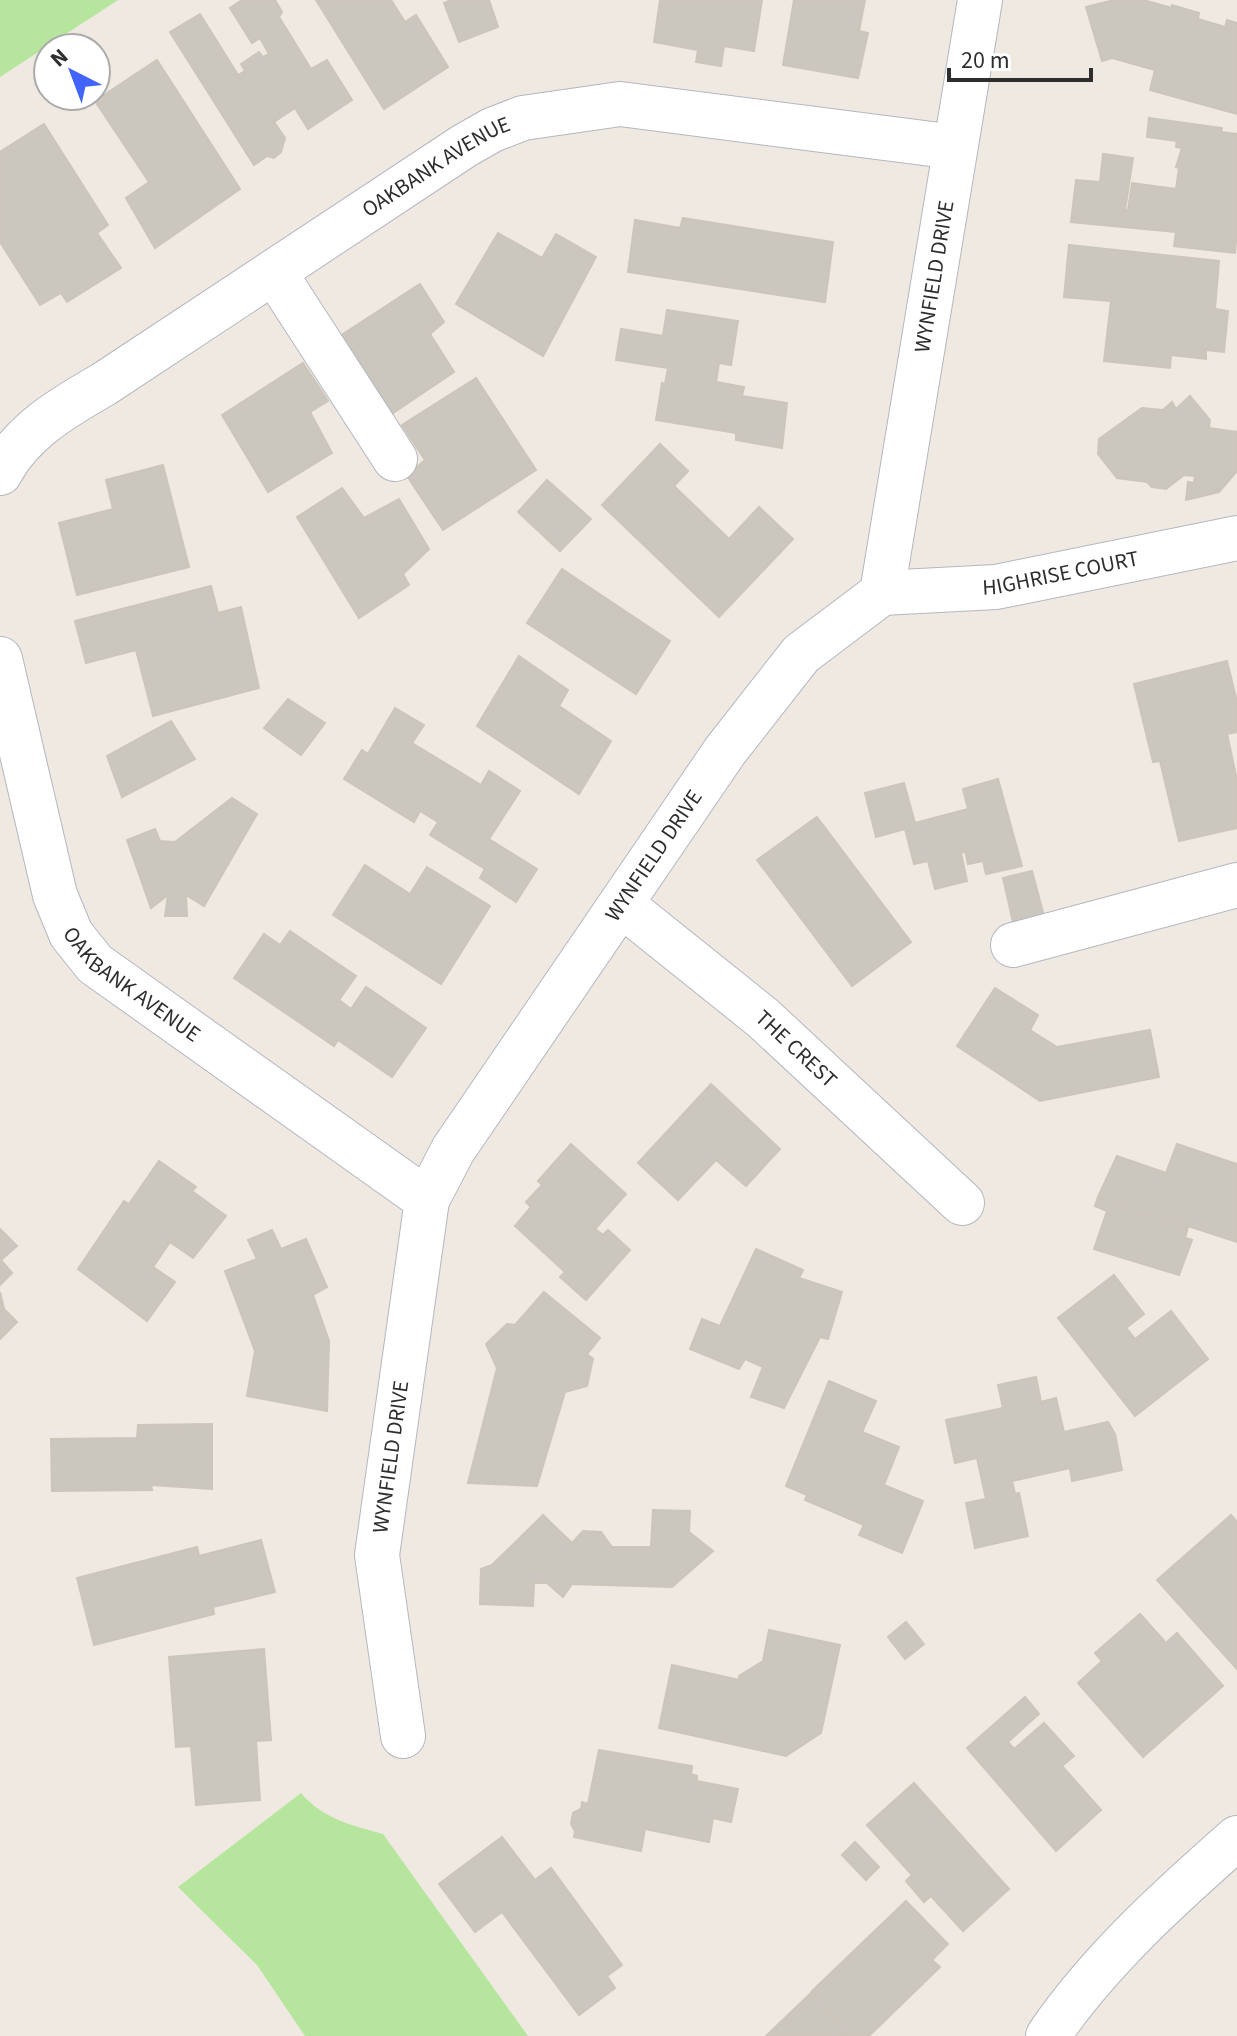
<svg xmlns="http://www.w3.org/2000/svg" width="1237" height="2036" viewBox="0 0 1237 2036" font-family="'Source Sans 3',sans-serif">
<style>
.green{fill:#b6e59e}
.building{fill:#cbc7bf;stroke:#cbc5ba;stroke-width:2}
.lines{fill:none;stroke-linecap:round;stroke-linejoin:round}
.minor-casing{stroke:#b4b7c1;stroke-width:46}
.minor{stroke:#fff;stroke-width:44}
.labels{text-anchor:middle;dominant-baseline:central;stroke-width:6;stroke-linejoin:round;paint-order:stroke}
.street-label{font-size:22px;fill:#2e2e2e;stroke:#fff}
</style>
<rect width="100%" height="100%" fill="#efe9e1"/>
<!-- green -->
<g class="green">
<polygon points="0,0 118,0 0,77"/>
<path d="M301 1793C323 1819 351 1825 383 1834L528 2036H305L257 1965 178 1887Z"/>
</g>
<!-- building -->
<g class="building">
<polygon points="242,0 275,0 282,12 279,17 311,69 327,60 352,100 308,129 295,108 274,122 285,138 281,152 274,158 267,156 254,165 170,32 200,14 238,75 245,71 241,64 259,52 263,57 269,54 260,38 252,43 230,8"/>
<polygon points="316,0 391,0 405,22 416,15 448,67 384,109"/>
<polygon points="451,0 489,0 498,27 459,42 444,3"/>
<polygon points="660,0 762,0 754,51 724,46 721,66 696,62 698,50 654,42"/>
<polygon points="794,0 865,0 859,31 868,33 858,78 783,65"/>
<polygon points="1114,0 1143,0 1172,8 1172,5 1199,13 1198,19 1225,27 1227,20 1237,23 1237,114 1150,90 1155,70 1112,58 1102,61 1086,7"/>
<polygon points="157,60 240,189 155,248 126,198 149,182 95,101"/>
<polygon points="1149,118 1222,128 1221,132 1236,134 1237,231 1235,253 1174,246 1176,232 1071,222 1076,180 1100,182 1103,154 1133,158 1125,210 1128,210 1132,183 1176,189 1179,168 1176,167 1182,148 1176,147 1177,141 1147,137"/>
<polygon points="44,124 108,225 97,233 121,268 67,302 61,293 40,305 0,242 0,152"/>
<polygon points="683,218 833,242 825,302 628,272 635,220 680,228"/>
<polygon points="498,233 542,258 556,234 596,257 543,356 456,304"/>
<polygon points="1069,245 1219,261 1215,309 1228,311 1224,352 1206,350 1206,359 1171,355 1170,368 1104,361 1111,301 1064,297"/>
<polygon points="420,284 444,322 430,334 454,372 390,415 340,336"/>
<polygon points="667,310 738,321 731,365 719,363 716,382 744,387 742,396 787,403 782,448 736,440 736,433 656,420 662,383 665,384 668,368 616,360 621,329 663,336"/>
<polygon points="303,363 328,401 310,412 332,453 268,492 222,415"/>
<polygon points="476,378 536,470 443,530 407,476 425,460 402,425"/>
<polygon points="1190,396 1210,420 1209,428 1237,432 1237,471 1219,492 1186,500 1188,482 1194,483 1195,476 1184,475 1166,489 1152,487 1147,482 1117,478 1098,454 1099,439 1142,408 1163,410 1172,402 1176,409"/>
<polygon points="660,444 688,471 674,486 729,539 759,507 793,539 719,617 602,505"/>
<polygon points="163,465 189,567 77,595 59,523 113,509 106,480"/>
<polygon points="547,480 591,519 560,551 518,512"/>
<polygon points="342,488 364,518 399,499 429,549 403,574 409,585 359,618 297,517"/>
<polygon points="562,569 670,641 636,694 527,623"/>
<polygon points="211,586 218,613 241,607 259,688 153,716 136,650 86,663 75,621"/>
<polygon points="519,656 568,690 559,706 611,741 579,794 477,726"/>
<polygon points="1227,661 1237,702 1237,732 1227,734 1237,780 1237,828 1179,841 1160,761 1153,762 1134,684"/>
<polygon points="288,699 325,723 301,755 264,728"/>
<polygon points="395,708 424,725 412,743 481,785 489,771 520,791 489,839 537,869 516,902 480,878 485,869 430,835 438,822 420,811 414,822 344,779 362,750 368,754"/>
<polygon points="171,721 195,759 122,797 107,756"/>
<polygon points="998,779 1022,866 986,874 983,861 968,864 965,851 961,853 967,881 935,889 928,861 914,864 905,829 876,837 865,793 904,783 915,823 968,809 963,789"/>
<polygon points="232,798 257,814 204,906 186,895 187,916 165,916 168,895 151,908 127,840 155,829 160,841 175,842"/>
<polygon points="817,817 911,942 852,986 757,860"/>
<polygon points="365,865 410,894 427,867 490,906 441,984 333,915"/>
<polygon points="1032,871 1044,916 1013,922 1003,878"/>
<polygon points="290,931 356,976 339,1000 351,1009 366,987 426,1028 392,1077 338,1040 334,1046 234,978 264,934 280,945"/>
<polygon points="995,988 1038,1015 1030,1030 1057,1047 1150,1030 1159,1077 1040,1101 957,1046"/>
<polygon points="711,1084 780,1149 746,1186 716,1160 678,1200 638,1163"/>
<polygon points="571,1144 626,1194 595,1229 603,1235 608,1230 630,1250 586,1300 560,1277 565,1272 515,1226 531,1207 526,1202 542,1185 538,1181"/>
<polygon points="1177,1144 1237,1164 1237,1242 1098,1197 1117,1156 1166,1173"/>
<polygon points="159,1161 196,1187 192,1191 226,1216 193,1258 170,1242 153,1267 175,1282 147,1321 78,1269 124,1201 129,1204"/>
<polygon points="1098,1197 1188,1227 1185,1238 1192,1240 1179,1275 1094,1249 1107,1211 1095,1206"/>
<polygon points="0,1229 17,1246 1,1260 12,1273 0,1285"/>
<polygon points="272,1230 281,1249 306,1239 327,1287 313,1295 329,1341 327,1411 247,1396 255,1351 225,1271 257,1259 248,1240"/>
<polygon points="756,1249 803,1270 799,1278 842,1292 828,1339 820,1337 784,1408 751,1397 763,1367 745,1359 739,1369 690,1349 702,1319 720,1326"/>
<polygon points="1114,1275 1144,1314 1126,1328 1135,1339 1171,1311 1208,1359 1135,1416 1058,1318"/>
<polygon points="0,1292 4,1309 17,1322 0,1339"/>
<polygon points="544,1292 600,1338 587,1354 593,1359 587,1386 565,1392 537,1486 468,1483 497,1368 486,1344 507,1324 515,1325"/>
<polygon points="1036,1377 1041,1402 1056,1398 1064,1432 1108,1422 1115,1434 1122,1470 1072,1481 1070,1468 1012,1481 1015,1494 1019,1493 1028,1536 975,1548 966,1503 986,1499 977,1458 955,1463 946,1420 1003,1408 998,1385"/>
<polygon points="829,1381 876,1401 862,1432 899,1447 884,1485 923,1501 902,1553 859,1535 864,1525 805,1500 807,1495 786,1486"/>
<polygon points="212,1424 212,1489 151,1485 152,1490 52,1491 51,1439 137,1438 138,1425"/>
<polygon points="653,1510 690,1511 689,1532 713,1551 672,1587 572,1584 563,1597 547,1583 534,1583 533,1606 480,1604 481,1569 492,1565 543,1515 572,1543 583,1531 601,1532 612,1547 651,1547"/>
<polygon points="1231,1515 1237,1522 1237,1669 1157,1580"/>
<polygon points="261,1540 275,1592 213,1607 214,1614 94,1645 77,1578 197,1547 199,1556"/>
<polygon points="1140,1614 1166,1643 1177,1633 1223,1686 1143,1757 1078,1683 1102,1661 1095,1653"/>
<polygon points="906,1622 924,1644 905,1659 888,1637"/>
<polygon points="769,1630 840,1645 821,1733 786,1756 659,1728 672,1665 739,1680 739,1676 763,1661"/>
<polygon points="264,1649 271,1740 256,1741 260,1800 196,1805 191,1746 176,1747 169,1657"/>
<polygon points="1025,1697 1039,1714 1008,1742 1014,1749 1044,1723 1074,1756 1062,1766 1101,1810 1056,1851 967,1748"/>
<polygon points="599,1750 692,1766 691,1774 697,1776 697,1781 738,1789 731,1822 713,1818 709,1842 645,1829 641,1851 574,1837 575,1831 571,1824 573,1813 581,1809 582,1802 588,1804"/>
<polygon points="914,1783 1009,1889 963,1931 931,1896 924,1902 906,1881 912,1875 867,1825"/>
<polygon points="502,1837 535,1880 551,1868 622,1965 607,1976 615,1988 579,2015 502,1912 475,1932 439,1884"/>
<polygon points="855,1842 879,1867 866,1880 842,1855"/>
<polygon points="906,1901 948,1944 932,1960 940,1967 869,2036 848,2036 812,1991"/>
<polygon points="812,1992 848,2036 766,2036"/>
</g>
<g class="lines">
<defs>
<g id="minor">
<polyline points="274,272 395,459"/>
<path id="s1" d="M0 473C22 431 64 407 104 384L464 146 492 130 523 118 620 104 955 147"/>
<path id="s2" d="M882 593 996 587 1237 538"/>
<path id="s3" d="M0 659 55 895 71 934 95 964 427 1200"/>
<path id="s4" d="M622 905 763 1018 962 1203"/>
<polyline points="1013,945 1237,885"/>
<path id="s5" d="M403 1736 377 1555 427 1200 453 1150 725 751 801 654 882 593 980 0"/>
<path d="M1048 2036C1099 1961 1170 1897 1237 1838"/>
</g>
</defs>
<!-- minor casing -->
<use href="#minor" class="minor-casing"/>
<!-- minor -->
<use href="#minor" class="minor"/>
</g>
<g class="labels">
<!-- street labels -->
<g class="street-label">
<text stroke="none"><textPath href="#s1" startOffset="536">OAKBANK AVENUE</textPath></text>
<text stroke="none"><textPath href="#s5" startOffset="1626">WYNFIELD DRIVE</textPath></text>
<text stroke="none"><textPath href="#s2" startOffset="180">HIGHRISE COURT</textPath></text>
<text stroke="none"><textPath href="#s5" startOffset="954">WYNFIELD DRIVE</textPath></text>
<text stroke="none"><textPath href="#s3" startOffset="364">OAKBANK AVENUE</textPath></text>
<text stroke="none"><textPath href="#s4" startOffset="226">THE CREST</textPath></text>
<text stroke="none"><textPath href="#s5" startOffset="282">WYNFIELD DRIVE</textPath></text>
</g>
</g>
<!-- north arrow -->
<g transform="translate(72 72) rotate(318)"><circle r="38" fill="#ffffff" stroke="#ababab" stroke-width="2"/>
<path d="M0-6L14 30L0 20L-14 30Z" fill="#4264fb"/>
<text y="-12" font-size="22" font-weight="bold" text-anchor="middle" fill="#2e2e2e">N</text>
</g>
<!-- scale -->
<path d="M949 68v12h142v-12" fill="none" stroke="#2e2e2e" stroke-width="4"/>
<text x="961" y="68" font-size="24" fill="#2e2e2e" stroke="#ffffff" stroke-width="6" paint-order="stroke">20 m</text>
</svg>
